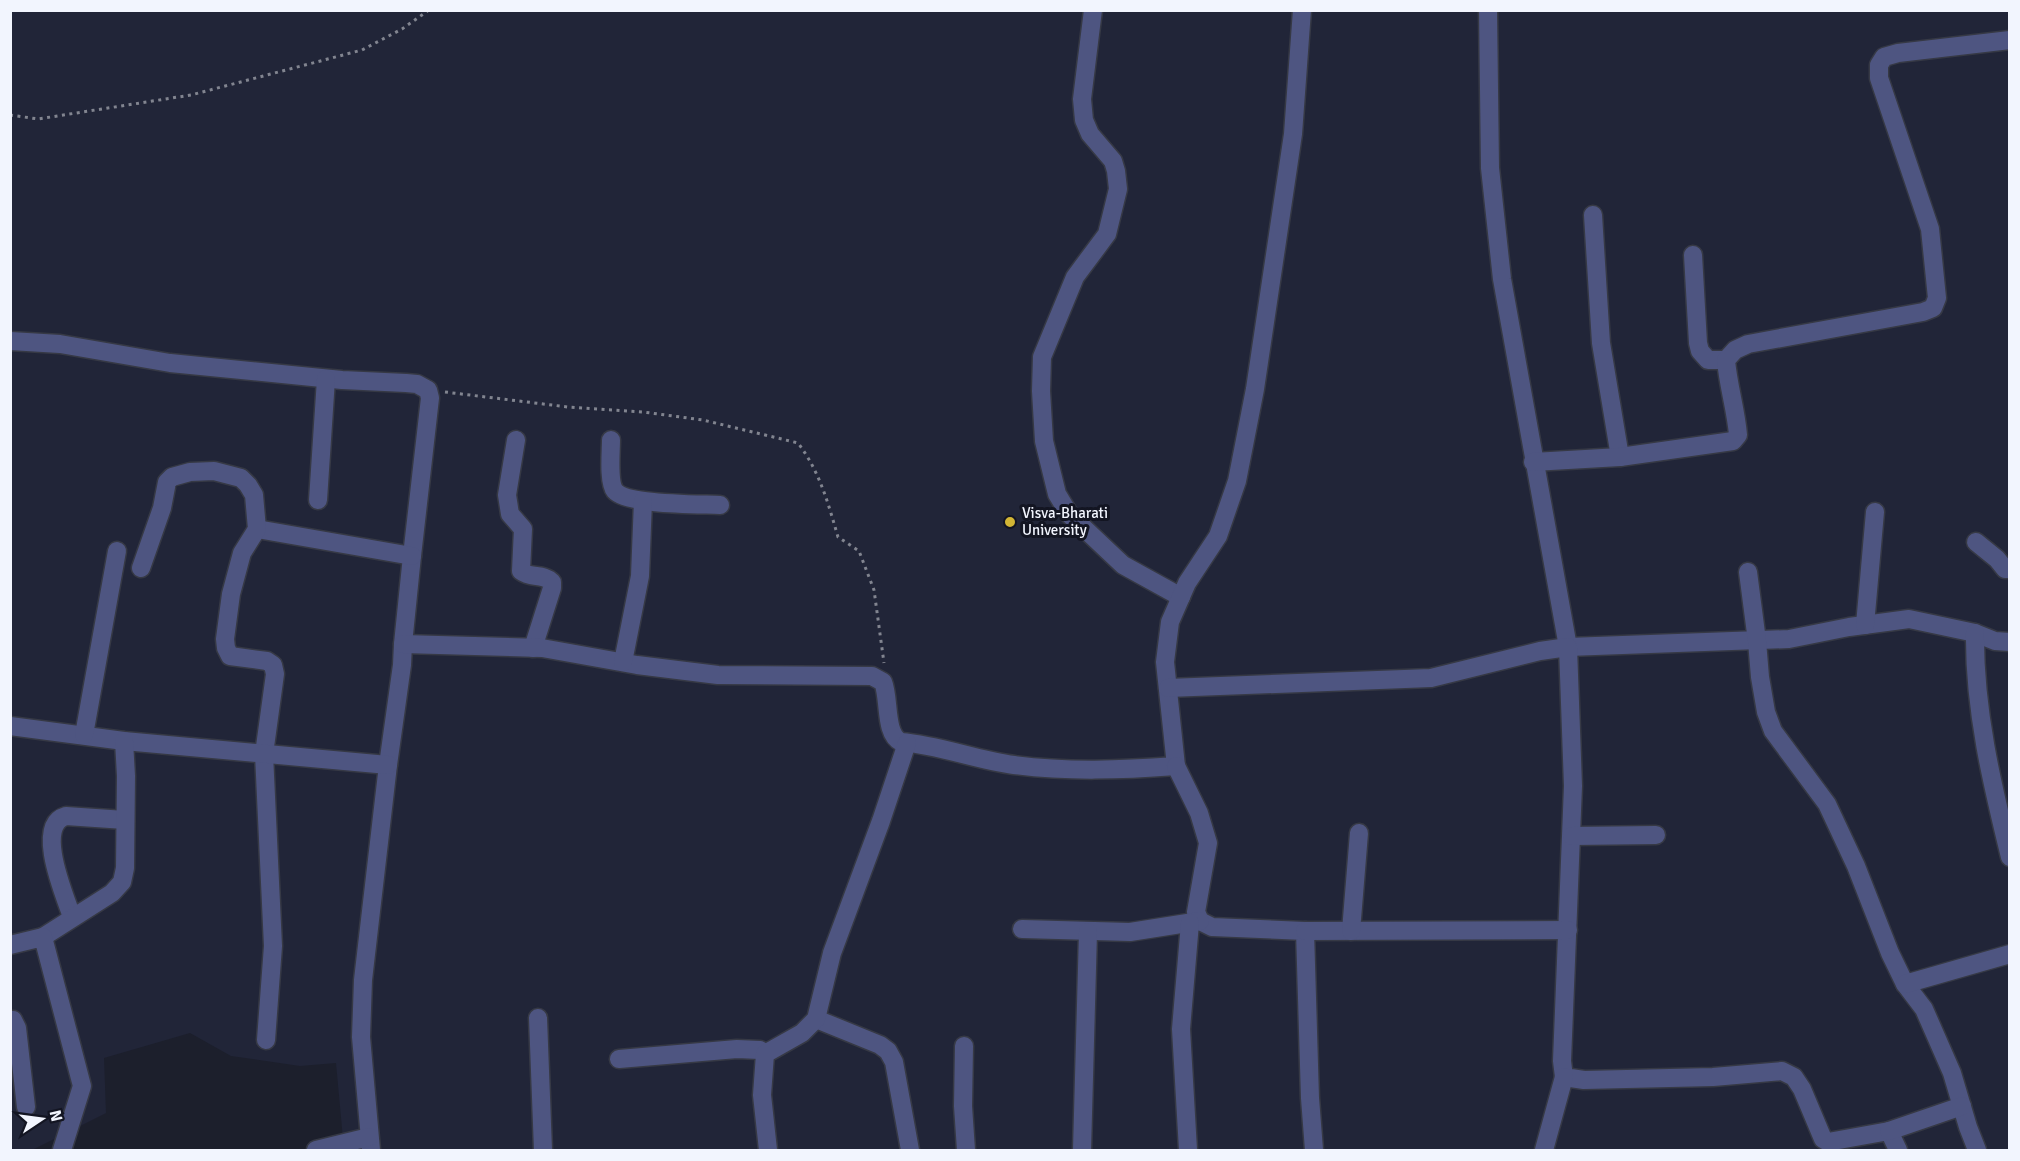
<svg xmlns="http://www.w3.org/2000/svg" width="2020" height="1161" viewBox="0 0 2020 1161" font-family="Signika,sans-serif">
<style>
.built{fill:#212538}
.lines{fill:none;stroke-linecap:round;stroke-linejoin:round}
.minor-casing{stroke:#363945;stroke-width:21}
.path{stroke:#828590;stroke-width:3;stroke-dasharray:3 4.5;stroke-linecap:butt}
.minor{stroke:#4e5581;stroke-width:18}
.poi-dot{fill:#d3b635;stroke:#131522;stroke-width:2}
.labels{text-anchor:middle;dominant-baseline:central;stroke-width:6;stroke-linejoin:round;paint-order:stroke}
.poi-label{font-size:15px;fill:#f2f5fe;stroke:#131522;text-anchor:start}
</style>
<rect width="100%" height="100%" fill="#1c1f2c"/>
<!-- built -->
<polygon class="built" points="10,11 2009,11 2009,1150 344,1150 336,1063 300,1066 231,1056 190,1033 104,1058 106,1113 32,1150 11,1150"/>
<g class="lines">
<defs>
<g id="minor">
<polyline points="1093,10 1082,99 1084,120 1090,134 1113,161 1116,171 1118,189 1107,234 1075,277 1042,357 1041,391 1044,441 1057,494 1069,514 1123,565 1181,597"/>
<polyline points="1488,10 1490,168 1502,279 1568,647 1789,639 1849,627 1909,619 1975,633 1995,641 2010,642"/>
<polyline points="1593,215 1601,343 1620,457"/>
<polyline points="1693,255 1698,343 1700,351 1708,360 1726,360"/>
<polyline points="10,341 60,344 170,363 342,380 406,383 417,384 428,390 430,398 412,556 403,644 402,665 388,765 363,980 361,1037 371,1150"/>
<path d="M516 440 507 495 510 514 523 529 521 571C531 579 543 573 552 582V588L533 648"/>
<path d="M611 440C611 451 608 482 615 491 627 505 700 504 720 505"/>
<path d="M1533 462 1620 457 1733 441 1738 435C1736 410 1728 385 1726 360L1735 350 1748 344 1923 312 1933 308 1937 298 1930 229 1879 78V65L1884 57 1898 53 2010 40"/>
<polyline points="318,500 326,379"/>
<polyline points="257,529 412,556"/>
<polyline points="1976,542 1997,559 2005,569 2010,569"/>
<polyline points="141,568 162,508 167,482 172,477 190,472 214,471 241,478 248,485 254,495 257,529 242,553 231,594 225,639 226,648 230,656 267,661 273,665 275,674 264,754 273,946 266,1040"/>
<polyline points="1748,572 1757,641 1760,677 1766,712 1773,731 1827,804 1856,866 1890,953 1905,984 1924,1009 1952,1073 1968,1127 1977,1150"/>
<polyline points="1865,625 1875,512"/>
<path d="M1975 633C1974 709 1992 784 2010 857"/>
<path d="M403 644 542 648 637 665 718 675 872 676 883 682C890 699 884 734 901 742 939 745 976 760 1014 765 1068 772 1122 770 1176 766L1165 662 1170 622 1187 583 1218 536 1237 481 1255 389 1293 134 1302 10"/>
<polyline points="623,662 640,576 643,501"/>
<polyline points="1168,688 1431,678 1540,651 1568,647 1573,786 1562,1061 1564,1077 1584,1080 1713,1077 1782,1071 1794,1077 1802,1089 1823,1139 1828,1142 1889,1131 1898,1150"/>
<polyline points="10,726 124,741 388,765"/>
<polyline points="84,735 117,551"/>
<polyline points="1176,766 1199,813 1208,843 1196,912 1200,921 1212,927 1305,931 1310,1098 1314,1150"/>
<polyline points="1572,836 1656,835"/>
<path d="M72 917C65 896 34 825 66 816L125 820"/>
<polyline points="1022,929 1130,932 1200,921"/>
<polyline points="1305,931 1568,930"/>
<polyline points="1351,931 1359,833"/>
<polyline points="43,937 112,893 122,882 125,868 126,776 124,741"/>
<polyline points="10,945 43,937 82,1086 62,1150"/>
<polyline points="1905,984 2010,954"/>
<polyline points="538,1018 543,1150"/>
<polyline points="816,1019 880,1045 888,1051 894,1062 910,1150"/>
<polyline points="10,1020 13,1020 17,1028 26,1107"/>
<polyline points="964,1046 963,1106 966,1150"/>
<polyline points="619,1059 737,1049 760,1050 765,1054"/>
<polyline points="1889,1131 1962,1106"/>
<polyline points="316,1150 369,1137"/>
<polyline points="768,1150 762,1095 765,1054 802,1033 816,1019 832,953 881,821 907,743"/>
<polyline points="1082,1150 1088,932"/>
<polyline points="1188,1150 1181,1029 1190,923"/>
<polyline points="1544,1150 1564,1077"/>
</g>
</defs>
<!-- minor casing -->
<use href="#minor" class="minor-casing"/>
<!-- path -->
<g class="path">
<polyline points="10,115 38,119 191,95 362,50 402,29 429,10"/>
<path d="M445 392 568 407 643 412 703 420 798 443C820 472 828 503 838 537L859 551 874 590 884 663"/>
</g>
<!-- minor -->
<use href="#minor" class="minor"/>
</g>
<!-- markers -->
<circle class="poi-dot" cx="1010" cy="522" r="6"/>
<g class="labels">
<!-- poi labels -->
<g class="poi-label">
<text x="1022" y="513">Visva-Bharati<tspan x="1022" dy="17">University</tspan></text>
</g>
</g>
<!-- border -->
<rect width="2020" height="1161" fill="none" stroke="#f2f5fe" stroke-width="24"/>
<!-- north arrow -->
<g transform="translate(42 1119) rotate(77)" stroke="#131522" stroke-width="4.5" paint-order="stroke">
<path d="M0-4.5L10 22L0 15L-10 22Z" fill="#f2f5fe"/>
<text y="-9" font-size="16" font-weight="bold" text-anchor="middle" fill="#f2f5fe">N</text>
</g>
</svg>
